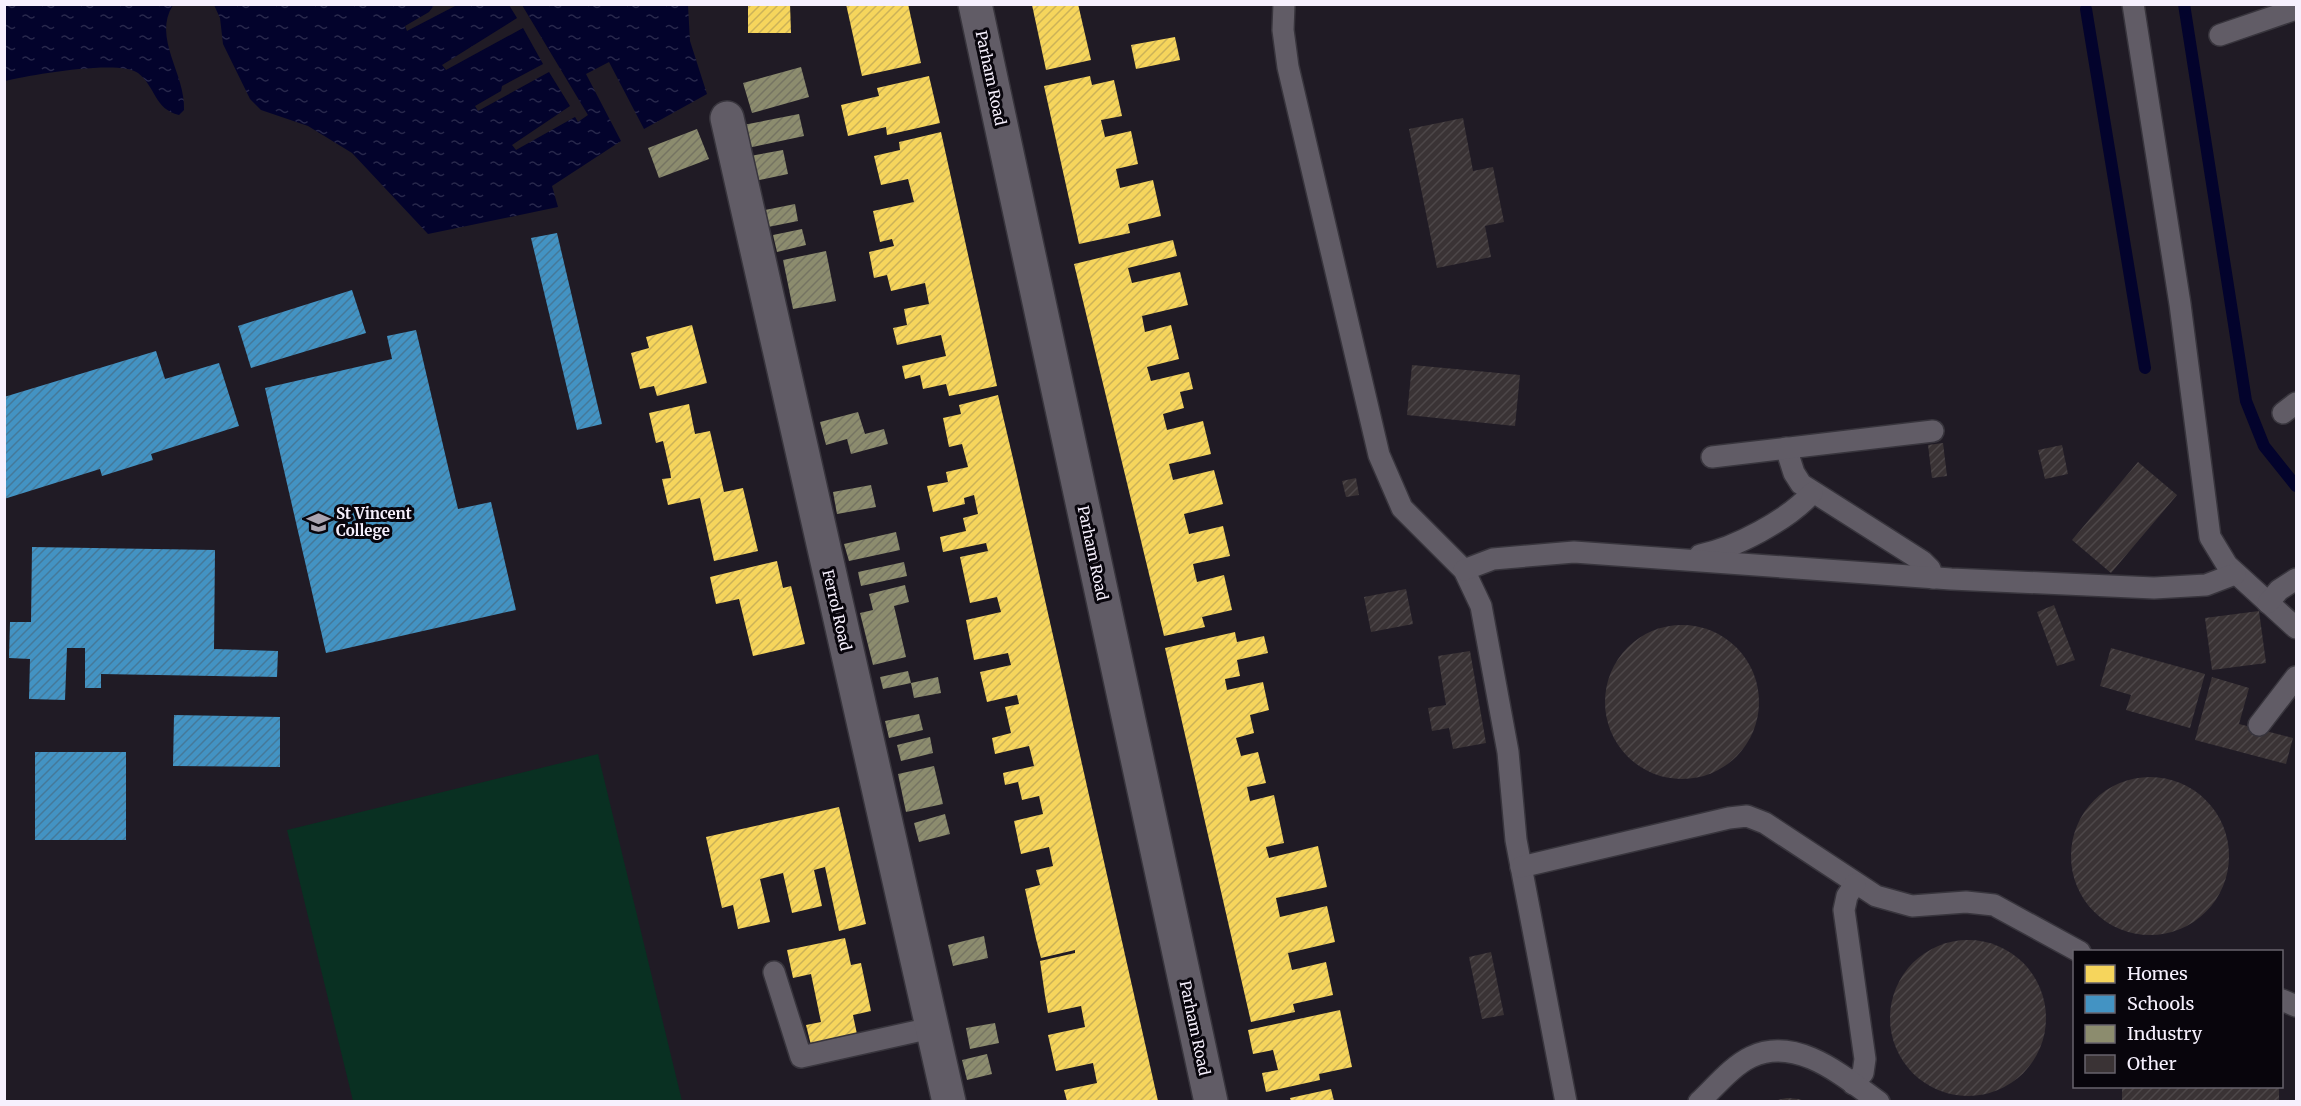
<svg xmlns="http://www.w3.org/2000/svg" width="2301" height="1106" viewBox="0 0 2301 1106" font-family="Merriweather,serif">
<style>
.garden{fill:#093022}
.water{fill:url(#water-ripples)}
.pier{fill:#201b25}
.homes{fill:url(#homes-hatch)}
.schools{fill:url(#schools-hatch)}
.industry{fill:url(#industry-hatch)}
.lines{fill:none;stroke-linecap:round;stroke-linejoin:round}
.stream{stroke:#03032c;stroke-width:12}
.building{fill:url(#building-hatch)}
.service-casing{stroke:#38353d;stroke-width:24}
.minor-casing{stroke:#38353d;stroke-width:36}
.service{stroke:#615c66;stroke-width:21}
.minor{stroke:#615c66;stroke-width:33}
.labels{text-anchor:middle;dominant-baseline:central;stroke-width:6;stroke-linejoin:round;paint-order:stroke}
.street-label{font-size:15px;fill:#f6f0fd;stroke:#08050c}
.poi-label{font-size:15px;font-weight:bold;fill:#f6f0fd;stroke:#08050c;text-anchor:start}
</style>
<defs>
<pattern id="water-ripples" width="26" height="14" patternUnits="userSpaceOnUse" patternTransform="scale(1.5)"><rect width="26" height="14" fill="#03032c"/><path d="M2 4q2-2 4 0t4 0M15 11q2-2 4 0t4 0" fill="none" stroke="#28284c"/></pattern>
<pattern id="homes-hatch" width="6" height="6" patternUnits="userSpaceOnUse" patternTransform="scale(1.5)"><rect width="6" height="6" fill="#f6d55c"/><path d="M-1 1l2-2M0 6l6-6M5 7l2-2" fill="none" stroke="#cbb258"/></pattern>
<pattern id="schools-hatch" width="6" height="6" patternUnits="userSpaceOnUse" patternTransform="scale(1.5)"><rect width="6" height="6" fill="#4393c3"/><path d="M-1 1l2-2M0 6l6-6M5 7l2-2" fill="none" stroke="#457999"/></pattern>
<pattern id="industry-hatch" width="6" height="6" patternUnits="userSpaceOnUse" patternTransform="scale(1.5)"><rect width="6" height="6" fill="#8c8c6e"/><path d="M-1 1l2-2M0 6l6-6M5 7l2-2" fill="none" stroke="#757462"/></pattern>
<pattern id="building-hatch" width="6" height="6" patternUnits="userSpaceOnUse" patternTransform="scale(1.5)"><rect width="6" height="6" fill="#3a3335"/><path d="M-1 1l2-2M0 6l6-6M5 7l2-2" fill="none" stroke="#4d4749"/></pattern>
</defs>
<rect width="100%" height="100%" fill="#201b25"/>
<!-- garden -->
<polygon class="garden" points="598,754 682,1101 353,1101 287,830"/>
<!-- water -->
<g class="water">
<path d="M4 5H173C152 38 186 74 184 110L179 115C154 109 156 87 138 73 120 59 29 75 5 81Z"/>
<polygon points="214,5 688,5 690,41 707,94 644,129 609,62 586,74 621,141 552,186 558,207 428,234 352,153 308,126 261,110 250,99 223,44 220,18"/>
</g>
<!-- pier -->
<g class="pier">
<polygon points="435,4 457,5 407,31 405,26 429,12"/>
<polygon points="509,5 522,5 588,115 578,122 575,117 516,150 512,145 570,106 549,72 478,111 475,106 501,91 502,86 543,64 523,28 446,70 442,65 517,18"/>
</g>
<!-- homes -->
<g class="homes">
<polygon points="748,4 790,4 791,33 748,33"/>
<polygon points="846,4 908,4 921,63 862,76"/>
<polygon points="1036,4 1078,4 1091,60 1046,70 1032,5"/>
<polygon points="1175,37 1180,60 1136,69 1131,45"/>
<polygon points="929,76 940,123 887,135 886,127 848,136 841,105 879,96 877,88"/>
<polygon points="1090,76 1092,85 1114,80 1122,116 1101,120 1105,137 1131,131 1138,164 1116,169 1120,188 1153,180 1161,216 1128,224 1130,233 1079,244 1044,86"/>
<polygon points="941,132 997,386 949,396 946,384 923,389 920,375 905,379 902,366 946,356 941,335 897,345 893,328 907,325 904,309 929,304 925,283 891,291 887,275 874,278 869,252 894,246 892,239 880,242 873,211 914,202 908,179 881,185 874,156 900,150 899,142"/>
<polygon points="1173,240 1177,256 1128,268 1132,283 1180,272 1188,305 1142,316 1145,332 1171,325 1179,359 1147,367 1151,381 1189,372 1193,389 1180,392 1184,408 1163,414 1167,430 1203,421 1211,454 1169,464 1173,480 1214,470 1223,504 1184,514 1189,534 1223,526 1230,556 1193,564 1197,582 1224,575 1232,610 1202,617 1205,627 1164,636 1074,264"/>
<polygon points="692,325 707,383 657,396 654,386 640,389 631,353 649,348 646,337"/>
<polygon points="998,395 1015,467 1158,1101 1067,1101 1064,1090 1097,1083 1093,1063 1056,1071 1048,1035 1085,1027 1081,1006 1048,1013 1045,996 1040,961 1075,953 1075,950 1041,958 1036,939 1025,889 1040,885 1036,870 1053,866 1049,847 1021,854 1014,821 1043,814 1039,796 1022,800 1018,782 1005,785 1003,773 1034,766 1029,746 995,754 992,738 1011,733 1005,707 1019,704 1017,695 987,702 980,672 1011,665 1008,653 974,660 966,620 1001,612 997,597 970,603 960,557 988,551 986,543 943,552 940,537 966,531 963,518 978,514 974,495 964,498 965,504 933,512 927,486 948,482 946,472 968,467 962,444 949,447 943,418 961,414 959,405"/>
<polygon points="689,404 695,434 710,431 724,492 743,488 758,551 714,561 700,498 668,505 662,479 671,478 670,471 663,441 656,443 649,413"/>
<polygon points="777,561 783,588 791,586 805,644 753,656 739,599 716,604 710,577"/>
<polygon points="1235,632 1237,642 1264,636 1268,653 1237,660 1240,676 1225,679 1227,690 1263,682 1269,710 1250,715 1254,733 1236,738 1241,756 1258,752 1266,783 1247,787 1250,801 1274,795 1284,843 1266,847 1269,858 1318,846 1327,887 1276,898 1280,917 1327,906 1335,942 1288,953 1292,970 1326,962 1333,995 1293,1004 1295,1012 1251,1022 1165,648"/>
<polygon points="839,807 866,924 839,931 825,867 814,870 822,906 792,913 783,873 760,879 770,922 738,929 733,905 722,908 706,837"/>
<polygon points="845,938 851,965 861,963 871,1011 853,1015 858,1039 812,1049 806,1025 821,1022 811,974 793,978 787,950"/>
<polygon points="1340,1010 1352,1067 1319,1074 1320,1080 1266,1092 1262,1073 1278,1070 1273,1050 1253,1054 1248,1030"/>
<polygon points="1331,1089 1334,1101 1291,1101 1290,1098"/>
</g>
<!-- schools -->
<g class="schools">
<polygon points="557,233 602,424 577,430 531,238"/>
<polygon points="352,290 366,333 251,368 238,326"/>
<polygon points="416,330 458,509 491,502 516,610 326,653 265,388 392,359 387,336"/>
<polygon points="156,351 165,379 219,363 239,426 151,454 153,460 102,476 100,469 4,499 4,397"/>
<polygon points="32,547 215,550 214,649 278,651 277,677 101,674 101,688 85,688 85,648 67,648 65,700 29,699 30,659 9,658 10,622 31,622"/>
<polygon points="174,715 280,717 280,767 173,766"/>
<rect x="35" y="752" width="91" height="88"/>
</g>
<!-- industry -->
<g class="industry">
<polygon points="801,67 809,97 752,113 743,83"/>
<polygon points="799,114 804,136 748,148 743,125"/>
<polygon points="697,129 709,159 659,178 648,148"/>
<polygon points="783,150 788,174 755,181 750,156"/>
<polygon points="795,204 798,221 768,227 765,210"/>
<polygon points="802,229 806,245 777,252 773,235"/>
<polygon points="826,251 836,301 793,309 783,260"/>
<polygon points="858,412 865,434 884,429 888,444 851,454 847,439 826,445 820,422"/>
<polygon points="871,485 876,507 837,514 833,492"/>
<polygon points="896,532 900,550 849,561 844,544"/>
<polygon points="904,562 907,576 861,586 858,572"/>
<polygon points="905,585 909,602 894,606 906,657 873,665 860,613 873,610 869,594"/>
<polygon points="908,671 911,683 883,689 880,677"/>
<polygon points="938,677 941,693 914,698 911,683"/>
<polygon points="919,714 923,730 889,738 885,721"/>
<polygon points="930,737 933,753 901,761 897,745"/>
<polygon points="934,766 943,804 906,812 898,774"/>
<polygon points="945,814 950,834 919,842 914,823"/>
<polygon points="984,936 988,958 953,966 948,945"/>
<polygon points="995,1023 999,1043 970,1049 966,1028"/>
<polygon points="987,1054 992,1074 967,1080 962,1060"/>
</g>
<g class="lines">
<!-- stream -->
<g class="stream">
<polyline points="2184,4 2246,401 2264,446 2296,486"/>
<polyline points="2086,9 2145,368"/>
</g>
</g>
<!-- building -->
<g class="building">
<polygon points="1463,118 1473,171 1493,167 1504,222 1485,226 1491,257 1437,268 1409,129"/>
<polygon points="1412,365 1520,375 1515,426 1407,415"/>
<polygon points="1943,443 1947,476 1932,478 1928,445"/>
<polygon points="2062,445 2068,474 2045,479 2038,450"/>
<polygon points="2138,462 2177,495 2111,573 2072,540"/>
<polygon points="1356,478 1359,495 1346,497 1342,481"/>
<polygon points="1406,589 1413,624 1371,632 1364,597"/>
<polygon points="2054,605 2075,660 2057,666 2037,612"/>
<polygon points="2259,611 2266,663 2212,670 2205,618"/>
<circle cx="1682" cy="702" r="77"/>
<polygon points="2111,648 2205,674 2190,728 2126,710 2131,695 2100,686"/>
<polygon points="1470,651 1486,743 1453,749 1449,728 1432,731 1428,708 1446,705 1438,656"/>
<polygon points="2212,677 2249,688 2239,724 2293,738 2286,764 2195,740"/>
<circle cx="2150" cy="856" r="79"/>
<circle cx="1968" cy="1018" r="78"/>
<polygon points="1491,952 1504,1015 1482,1019 1469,957"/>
<rect x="2122" y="1086" width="157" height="16"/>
<polygon points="1787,1098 1799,1099 1807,1102 1767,1102"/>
</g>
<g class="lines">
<defs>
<g id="service">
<polyline points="1284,4 1283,30 1288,67 1379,455 1402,508 1464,570 1481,606 1508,752 1516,840 1566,1102"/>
<polyline points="2133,4 2180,304 2210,537 2227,565 2296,628"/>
<polyline points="2220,35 2296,9"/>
<polyline points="2283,413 2296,403"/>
<polyline points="1786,448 1794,473 1801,484 1922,561 1930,569 1933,578"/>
<polyline points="1712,457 1933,431"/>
<path d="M1700 555C1735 548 1788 520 1812 493"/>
<polyline points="1464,570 1493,559 1574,552 1951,579 2154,588 2206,585 2235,574"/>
<polyline points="2268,603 2279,590 2296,579"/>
<polyline points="2259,725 2296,677"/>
<polyline points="1521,867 1729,818 1747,816 1765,823 1876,896 1912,906 1966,902 1994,905 2080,952"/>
<polyline points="774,972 801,1057 931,1028"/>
<polyline points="2282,1000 2296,1006"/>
<polyline points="1853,1084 1863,1073 1865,1059 1844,910 1847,896 1855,884"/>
<path d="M1699 1102C1715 1087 1732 1066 1751 1057 1797 1035 1844 1077 1879 1102"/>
</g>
<g id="minor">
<polyline points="975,4 1211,1102"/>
<polyline points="727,118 949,1102"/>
</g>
</defs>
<!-- service casing -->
<use href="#service" class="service-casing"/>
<!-- minor casing -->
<use href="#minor" class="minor-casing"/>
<!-- service -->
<use href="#service" class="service"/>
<!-- minor -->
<use href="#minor" class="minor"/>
</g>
<!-- icons -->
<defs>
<symbol id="university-bare" viewBox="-9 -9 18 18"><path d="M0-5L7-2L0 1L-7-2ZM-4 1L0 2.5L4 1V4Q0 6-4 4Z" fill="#aba5b1" stroke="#08050c" stroke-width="2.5" paint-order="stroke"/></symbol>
</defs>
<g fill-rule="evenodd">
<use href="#university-bare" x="302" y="506" width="33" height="33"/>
</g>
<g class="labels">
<!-- street labels -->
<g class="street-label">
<text transform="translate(991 78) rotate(78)">Parham Road</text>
<text transform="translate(1093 553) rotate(78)">Parham Road</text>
<text transform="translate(837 610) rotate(77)">Ferrol Road</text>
<text transform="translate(1195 1028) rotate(78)">Parham Road</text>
</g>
<!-- poi labels -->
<g class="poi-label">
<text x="336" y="513">St Vincent<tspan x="336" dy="17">College</tspan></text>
</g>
</g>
<!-- border -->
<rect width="2301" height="1106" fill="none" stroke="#f6f0fd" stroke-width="12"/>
<!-- legend -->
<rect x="2073" y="950" width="210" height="138" fill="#08050c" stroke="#67636c" stroke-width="1.5"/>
<rect x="2085" y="965" width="30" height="18" fill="#f6d55c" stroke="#67636c" stroke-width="1.5"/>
<text x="2127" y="980" font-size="18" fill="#f6f0fd">Homes</text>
<rect x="2085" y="995" width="30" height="18" fill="#4393c3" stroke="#67636c" stroke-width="1.5"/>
<text x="2127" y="1010" font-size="18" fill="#f6f0fd">Schools</text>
<rect x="2085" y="1025" width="30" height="18" fill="#8c8c6e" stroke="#67636c" stroke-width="1.5"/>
<text x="2127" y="1040" font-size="18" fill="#f6f0fd">Industry</text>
<rect x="2085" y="1055" width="30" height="18" fill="#3a3335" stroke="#67636c" stroke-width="1.5"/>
<text x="2127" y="1070" font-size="18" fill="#f6f0fd">Other</text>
</svg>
